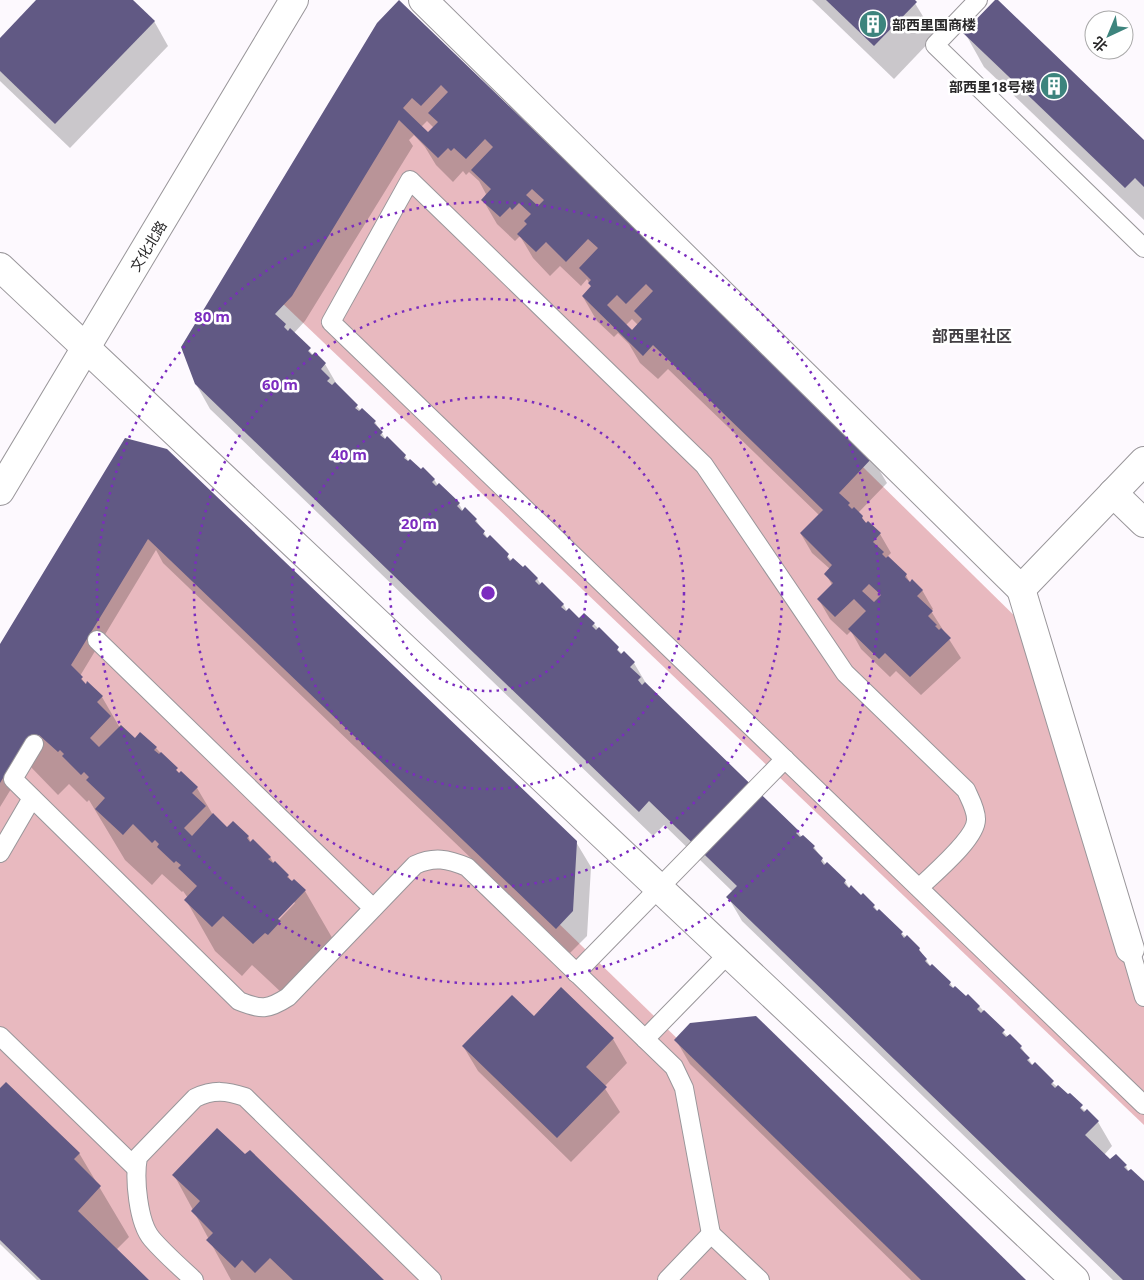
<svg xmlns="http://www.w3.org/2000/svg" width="1144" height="1280" viewBox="0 0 1144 1280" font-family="'Open Sans','Noto Sans SC',sans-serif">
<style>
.green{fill:#e8b9bf}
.shadow{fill:#0003;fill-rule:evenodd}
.building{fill:#615984;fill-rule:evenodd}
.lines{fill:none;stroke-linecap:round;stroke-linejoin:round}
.lane-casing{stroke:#99969a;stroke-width:20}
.street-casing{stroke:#99969a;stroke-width:30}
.secondary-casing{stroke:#99969a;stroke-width:30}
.lane{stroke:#fff;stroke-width:18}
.street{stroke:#fff;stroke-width:28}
.secondary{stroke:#fff;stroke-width:28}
.ring{fill:none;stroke:#7b2cbf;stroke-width:2.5;stroke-dasharray:2.5 5}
.labels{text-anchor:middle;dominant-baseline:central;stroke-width:5;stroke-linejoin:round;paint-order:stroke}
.poi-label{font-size:14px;font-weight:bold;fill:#292829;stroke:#fff;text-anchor:start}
.street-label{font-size:14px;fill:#292829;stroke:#fff}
.quarter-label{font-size:16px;font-weight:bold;fill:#434044;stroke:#fff}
.centre{fill:#7b2cbf;stroke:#fff;stroke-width:2.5}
.ring-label{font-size:15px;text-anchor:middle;font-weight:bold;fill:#7b2cbf;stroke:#fff;stroke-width:5;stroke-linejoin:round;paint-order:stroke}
</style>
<rect width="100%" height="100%" fill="#fdf9fe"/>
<!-- green -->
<g class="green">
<polygon points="437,49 1025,626 1144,979 1144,1125 278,299"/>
<polygon points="142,519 926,1280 80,1280 0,1203 0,767"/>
</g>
<!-- shadow -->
<g class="shadow">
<polygon points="38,0 131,0 154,21 168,46 70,148 0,81 0,40"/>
<polygon points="812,0 913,0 935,36 894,79"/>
<path d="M378 24 872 458 887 483 858 513 867 524 880 534 891 553 887 557 906 575 910 583 922 590 933 609 931 611 961 658 921 695 896 671 890 677 861 649 851 631 847 635 830 619 819 600 832 585 826 574 830 569 812 553 801 534 819 515 668 369 658 379 640 363 629 344 618 333 614 337 597 321 583 297 592 288 587 279 581 286 560 266 550 276 533 258 520 236 515 241 497 224 483 200 486 194 479 181 469 172 466 175 463 171 453 182 436 165 425 147 414 135 409 140 413 146 305 321 294 333 313 355 315 354 325 364 339 388 361 411 375 422 386 440 405 456 409 462 434 479 438 486 439 485 459 504 463 511 465 509 476 520 488 539 490 537 512 561 537 578 541 585 563 604 567 611 579 620 594 624 622 654 634 663 647 685 798 831 802 838 803 837 814 847 826 865 827 864 845 881 850 889 874 906 878 912 919 949 931 967 950 983 954 989 979 1006 1008 1037 1010 1036 1021 1047 1033 1066 1098 1122 1112 1146 1104 1155 1110 1161 1126 1166 1129 1172 1144 1183V1280H1113L742 921 728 897 733 892 664 825 653 836 210 409 196 384ZM427 121 434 128 428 134 421 127ZM632 319 638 325 633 331 626 325Z"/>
<polygon points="965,33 1144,141 1144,220 984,67"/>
<path d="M126 439 576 842 591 867 587 936 570 953 163 563 156 550 80 676 86 685 88 683 102 697 120 728 135 740 156 748 180 774 197 788 213 815 227 829 248 836 251 843 270 857 274 864 288 876 292 883 305 891 334 941 283 994 252 965 242 976 215 951 186 900 188 898 183 891 182 892 162 874 152 885 125 860 89 800 87 802 69 784 58 795 27 763 0 807V647ZM293 901 295 903 275 924 273 922Z"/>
<polygon points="534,1017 613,1039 627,1063 604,1087 620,1112 571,1162 478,1071 463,1046"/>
<polygon points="676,1040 1024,1280 911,1280 690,1064"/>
<polygon points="0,1090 79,1153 129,1237 116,1250 147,1280 37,1280 0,1244"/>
<polygon points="174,1175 383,1280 231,1280"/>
</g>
<!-- building -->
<g class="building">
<polygon points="36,0 133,0 155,21 55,124 0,71 0,38"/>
<path d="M399 0 873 457 839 493 850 503 848 505 852 509 854 507 863 516 862 518 866 523 868 521 881 533 873 542 884 552 882 554 886 558 888 556 907 574 905 577 910 582 912 579 923 590 917 596 933 611 928 616 937 625 935 626 939 630 941 628 951 638 910 677 885 653 879 659 848 629 866 611 854 599 835 617 817 599 833 583 824 574 832 565 800 533 823 510 653 345 643 356 582 296 591 286 588 283 591 280 579 268 598 248 588 239 566 262 546 242 536 252 517 234 527 224 524 221 531 214 519 203 512 210 510 207 500 217 481 200 491 189 471 170 493 147 485 139 466 159 454 148 451 151 448 148 438 158 399 120 292 296 275 314 286 324 284 327 288 331 290 328 311 348 308 351 312 355 315 352 326 363 321 369 330 378 327 381 332 385 335 382 358 405 355 408 359 411 362 408 376 421 374 423 383 432 380 435 385 439 387 436 406 455 404 458 408 461 410 459 421 469 423 467 435 479 432 482 436 486 439 483 460 503 457 506 462 511 465 507 477 519 475 521 485 531 483 534 487 538 490 535 509 554 507 557 510 561 513 558 523 567 525 565 538 578 535 581 539 585 542 582 564 604 561 607 566 611 569 608 579 618 584 613 595 623 592 626 596 630 599 627 619 647 617 650 621 654 624 651 635 662 630 667 641 677 638 680 642 685 645 682 799 831 796 833 800 837 803 835 815 846 813 848 823 858 821 861 824 865 827 862 846 880 844 883 849 888 851 885 861 895 863 893 875 905 873 907 877 911 879 909 903 932 901 934 904 938 907 935 920 948 919 950 927 959 925 961 930 966 932 964 951 982 949 985 953 988 955 986 966 996 968 994 980 1006 977 1009 981 1013 984 1010 1005 1030 1002 1033 1006 1037 1010 1034 1022 1046 1020 1048 1030 1058 1027 1060 1032 1065 1035 1062 1054 1081 1051 1084 1055 1088 1058 1085 1068 1094 1070 1093 1083 1105 1080 1108 1084 1112 1087 1109 1099 1121 1085 1135 1110 1159 1116 1154 1127 1165 1124 1167 1128 1171 1131 1169 1144 1181V1280H1123L726 897 737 886 649 801 639 812 195 384 181 347 377 23ZM441 85 448 92 428 113 438 122 428 132 403 108 412 98 421 106ZM532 189 544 200 538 206 526 195ZM646 284 653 291 634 311 642 319 632 330 607 305 617 295 626 304ZM869 584 881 595 874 602 862 591Z"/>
<polygon points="826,0 915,0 917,2 874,46"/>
<polygon points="995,0 998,0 1144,140 1144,187 1135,178 1125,188 963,33"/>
<polygon points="125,438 167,449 577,841 573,911 556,929 148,539 71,665 83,677 81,679 86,684 87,681 103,696 97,702 111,716 90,738 99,747 121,725 135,738 140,732 157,747 154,750 159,754 161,752 178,768 176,770 179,773 181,771 198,787 192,793 206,806 184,828 192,836 213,813 227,827 233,821 249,836 247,838 250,842 253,839 271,857 268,859 273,863 275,861 289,875 287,877 292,881 294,879 306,890 278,919 281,921 268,935 265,933 253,944 223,916 212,927 184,900 197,886 178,868 181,865 176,861 174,863 157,847 159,844 155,840 152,843 133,824 123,835 95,809 105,798 86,780 89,777 84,772 81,775 62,756 64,754 60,750 58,752 39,735 29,746 25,742 0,783 0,644"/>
<polygon points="561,987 614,1038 586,1067 607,1087 557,1138 462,1046 512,995 534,1016"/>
<polygon points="756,1016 919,1175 1026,1280 921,1280 674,1040 690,1023"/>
<polygon points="6,1082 80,1153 74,1159 101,1186 78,1211 149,1280 41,1280 0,1240 0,1088"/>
<polygon points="217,1128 245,1154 250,1150 384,1280 293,1280 270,1258 255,1273 242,1260 235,1268 206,1240 213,1233 191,1211 200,1201 172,1175"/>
</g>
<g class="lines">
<defs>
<g id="lane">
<polyline points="978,0 935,45 1144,248"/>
<polyline points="97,640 373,908"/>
<path d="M34 744 13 779 239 1001C261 1010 268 1010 288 997L415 865C434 856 448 859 467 867L674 1067 684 1088 711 1234"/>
<polyline points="0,853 32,798"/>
<path d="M919 888C933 874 977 838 976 819 976 809 970 799 966 790L845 673 704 465 410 180 331 322 1144 1105"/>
<polyline points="1130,949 1144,997"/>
<polyline points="576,973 785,759"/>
<polyline points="0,1036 136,1168"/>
<polyline points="645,1039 729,953"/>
<path d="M194 1280C180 1267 165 1254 152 1239 138 1223 134 1178 138 1157L195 1098C214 1089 227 1091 245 1097L432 1280"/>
<polyline points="667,1280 711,1234 760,1280"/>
</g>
<g id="street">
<polyline points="423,0 1021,589 1144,461"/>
<polyline points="0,267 1075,1280"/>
<polyline points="1113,493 1144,523"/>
<polyline points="1021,589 1130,949"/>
</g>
<polyline id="secondary" points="0,491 294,0"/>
</defs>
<!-- lane casing -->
<use href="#lane" class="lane-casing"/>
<!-- street casing -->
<use href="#street" class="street-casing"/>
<!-- secondary casing -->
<use href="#secondary" class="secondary-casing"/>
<!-- lane -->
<use href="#lane" class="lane"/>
<!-- street -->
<use href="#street" class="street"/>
<!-- secondary -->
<use href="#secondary" class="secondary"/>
</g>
<!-- distance rings -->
<g class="ring">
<circle cx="488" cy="593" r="98"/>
<circle cx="488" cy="593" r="196"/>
<circle cx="488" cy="593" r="294"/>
<circle cx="488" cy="593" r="391"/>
</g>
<!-- icons -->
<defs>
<symbol id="building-disc" viewBox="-11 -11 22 22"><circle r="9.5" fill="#3d847d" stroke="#fff"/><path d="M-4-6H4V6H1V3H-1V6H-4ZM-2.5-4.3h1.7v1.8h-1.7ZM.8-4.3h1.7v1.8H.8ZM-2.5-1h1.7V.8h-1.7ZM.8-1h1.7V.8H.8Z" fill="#fff"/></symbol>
</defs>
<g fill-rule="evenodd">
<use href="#building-disc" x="857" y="8" width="32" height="32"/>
<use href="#building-disc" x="1038" y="70" width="32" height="32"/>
</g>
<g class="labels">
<!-- poi labels -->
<g class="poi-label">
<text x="892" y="24">部西里国商楼</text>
<text x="1035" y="86" text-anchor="end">部西里18号楼</text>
</g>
<!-- street labels -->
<g class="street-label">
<text transform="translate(148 246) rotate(-59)">文化北路</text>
</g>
<!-- quarter labels -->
<g class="quarter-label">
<text x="972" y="336">部西里社区</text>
</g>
</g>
<circle cx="488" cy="593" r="8" class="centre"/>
<g class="ring-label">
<text x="212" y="322">80 m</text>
<text x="280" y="390">60 m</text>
<text x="349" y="460">40 m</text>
<text x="419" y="529">20 m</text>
</g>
<!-- north arrow -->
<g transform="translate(1109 35) rotate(224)"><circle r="24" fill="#ffffff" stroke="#a9a9a9"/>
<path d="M0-4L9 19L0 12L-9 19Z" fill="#3d847d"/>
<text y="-8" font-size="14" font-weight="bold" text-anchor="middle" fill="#292829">北</text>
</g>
</svg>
